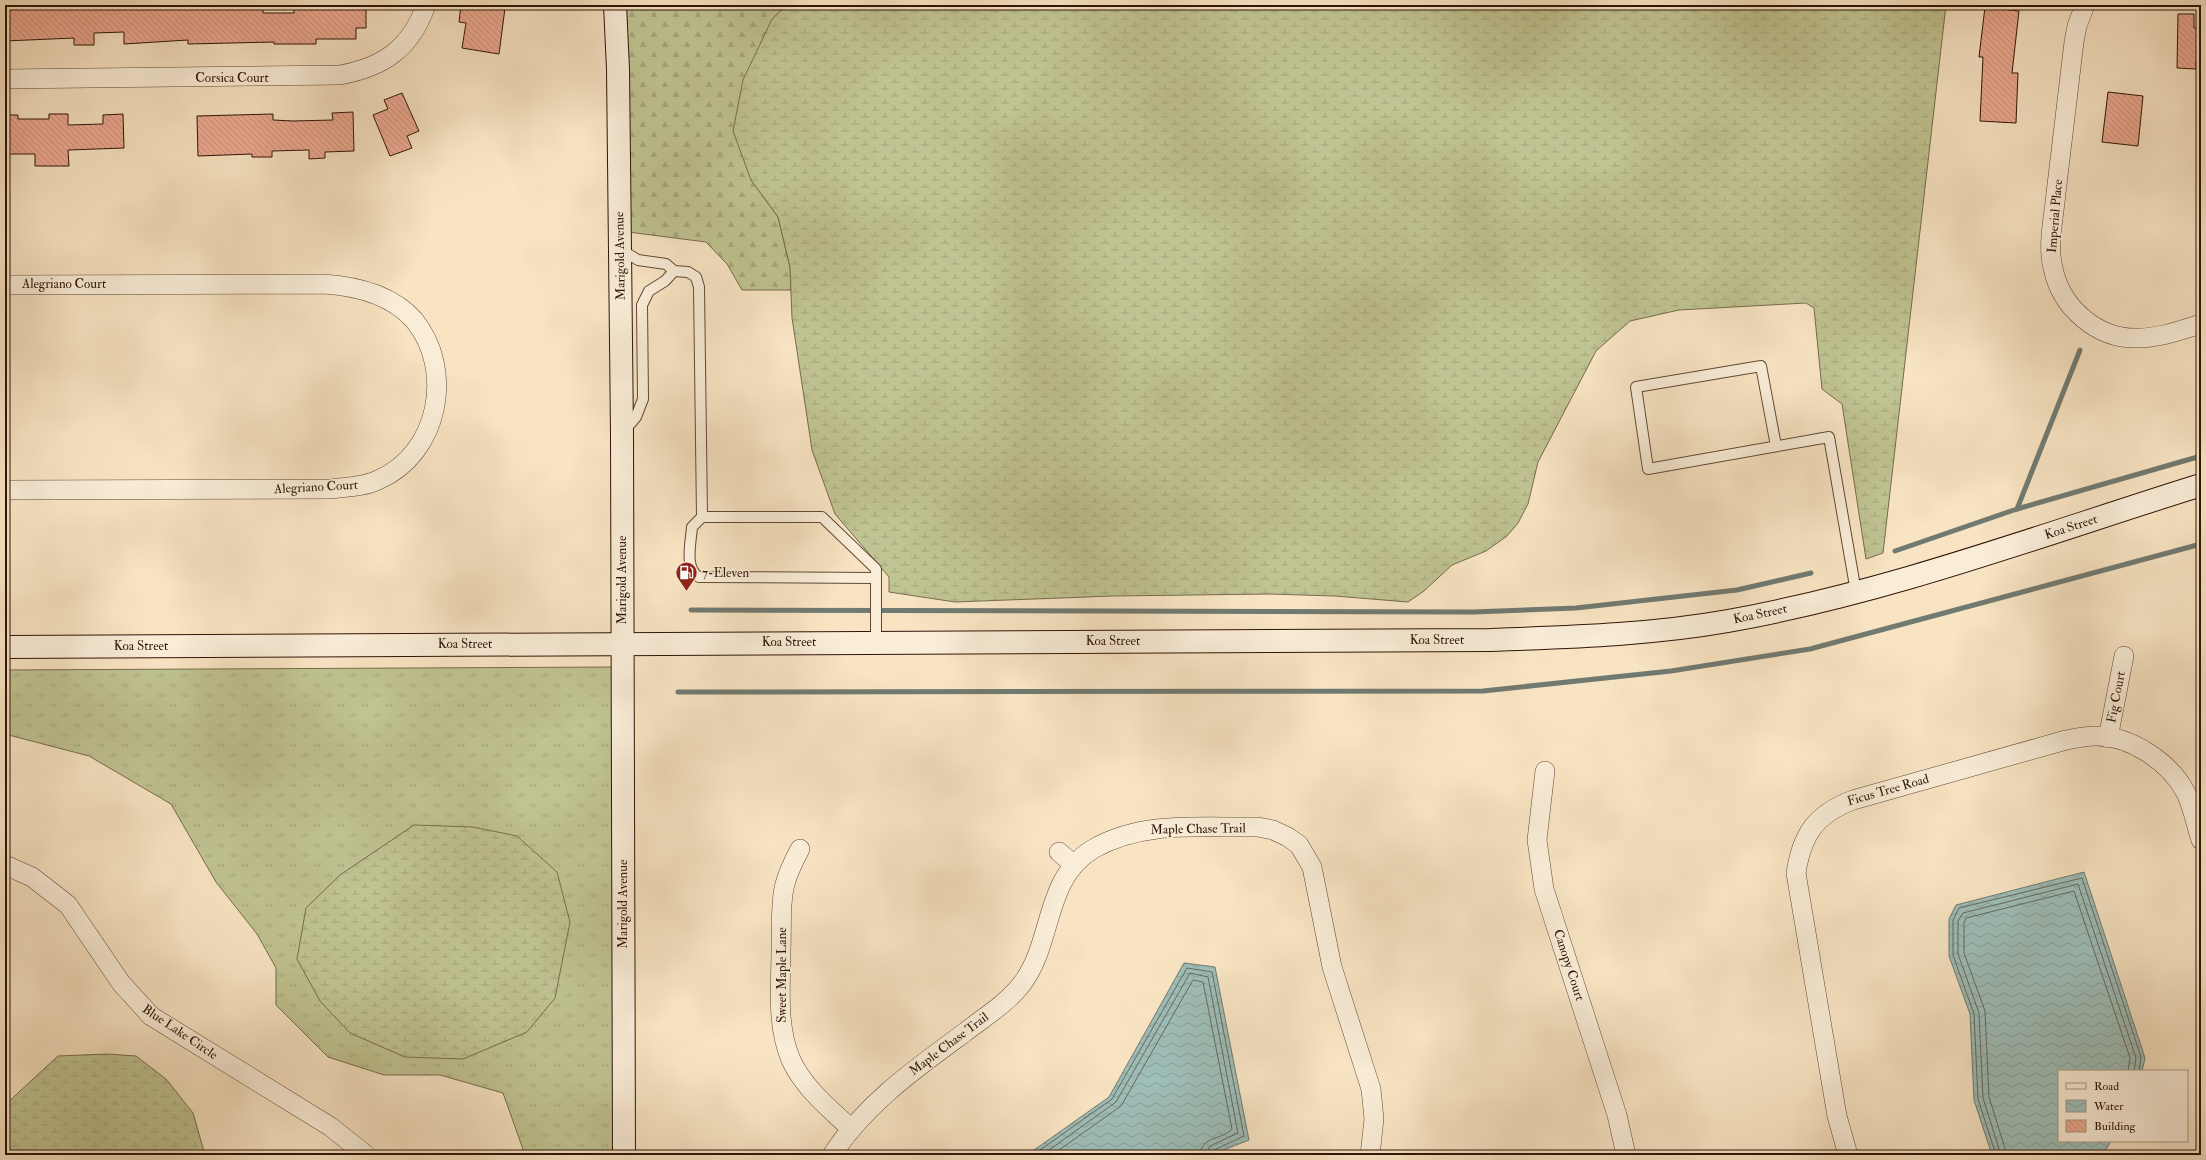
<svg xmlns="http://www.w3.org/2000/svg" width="2206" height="1160" viewBox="0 0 2206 1160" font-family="'IM FELL Double Pica',serif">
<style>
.grass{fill:url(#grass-tufts);stroke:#776c4c}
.forest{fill:url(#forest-firs);stroke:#776c4c}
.wetland{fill:url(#wetland-marsh);stroke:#776c4c}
.water{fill:url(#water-waves);stroke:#717a71}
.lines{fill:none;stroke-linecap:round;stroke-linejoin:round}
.shore{stroke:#666960;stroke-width:1}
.stream{stroke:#717a71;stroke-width:5}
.building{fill:url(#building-back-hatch);stroke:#2e1407}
.service-casing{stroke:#604836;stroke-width:12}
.minor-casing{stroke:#604836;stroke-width:20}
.secondary-casing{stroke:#2e1407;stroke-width:24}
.service{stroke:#faedd8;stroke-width:10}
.minor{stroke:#faedd8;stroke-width:19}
.secondary{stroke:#faedd8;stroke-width:22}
.labels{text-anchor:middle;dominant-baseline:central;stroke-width:3;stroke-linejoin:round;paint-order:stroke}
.street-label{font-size:13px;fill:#2e1407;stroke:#faedd8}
.poi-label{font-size:13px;fill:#2e1407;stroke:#faedd8;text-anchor:start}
</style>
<defs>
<pattern id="grass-tufts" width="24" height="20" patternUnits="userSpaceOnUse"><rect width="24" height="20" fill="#c0c392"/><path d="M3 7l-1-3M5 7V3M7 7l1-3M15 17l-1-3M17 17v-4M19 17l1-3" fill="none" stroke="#a5a77c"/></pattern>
<pattern id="forest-firs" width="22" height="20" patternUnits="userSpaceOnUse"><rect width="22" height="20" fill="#c0c392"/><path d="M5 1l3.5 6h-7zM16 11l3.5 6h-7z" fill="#a5a77c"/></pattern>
<pattern id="wetland-marsh" width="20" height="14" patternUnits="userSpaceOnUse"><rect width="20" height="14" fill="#c0c392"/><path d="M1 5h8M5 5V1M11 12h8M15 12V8" fill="none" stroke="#a5a77c"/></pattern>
<pattern id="water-waves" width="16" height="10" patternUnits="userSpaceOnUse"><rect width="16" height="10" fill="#9ebeb8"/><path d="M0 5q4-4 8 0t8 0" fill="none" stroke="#88a29d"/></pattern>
<pattern id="building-back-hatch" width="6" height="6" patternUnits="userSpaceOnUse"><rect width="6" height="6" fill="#eda991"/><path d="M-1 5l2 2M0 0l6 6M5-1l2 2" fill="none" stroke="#cc917c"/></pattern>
</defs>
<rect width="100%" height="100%" fill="#f8e4c3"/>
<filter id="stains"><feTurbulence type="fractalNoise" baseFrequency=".005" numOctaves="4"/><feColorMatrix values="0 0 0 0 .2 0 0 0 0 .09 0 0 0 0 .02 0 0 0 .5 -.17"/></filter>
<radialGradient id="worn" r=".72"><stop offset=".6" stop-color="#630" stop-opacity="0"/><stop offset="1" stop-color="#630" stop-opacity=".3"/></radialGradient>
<!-- grass -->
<polygon class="grass" points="614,667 615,1155 525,1155 503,1093 440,1075 384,1075 328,1057 276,1005 276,968 257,934 216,882 171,804 89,756 5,734 5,670"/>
<!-- forest -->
<polygon class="forest" points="623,5 787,5 772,19 751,180 778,217 790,267 791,290 742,290 727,264 706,242 628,232"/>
<!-- wetland -->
<g class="wetland">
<polygon points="787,5 1946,5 1883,553 1866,559 1842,404 1822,389 1814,308 1806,303 1679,310 1630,321 1596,351 1538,462 1528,504 1518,523 1507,536 1486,551 1452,565 1424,591 1408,602 1335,596 1270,594 1113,596 955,602 889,592 889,577 835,514 812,450 792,318 790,267 778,217 751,180 733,131 743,80 772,19"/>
<polygon points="414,825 473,827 517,836 557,872 570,922 555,998 527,1032 463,1059 405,1057 350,1033 320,1001 297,959 306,908 340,875"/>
<polygon points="107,1054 136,1056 166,1079 193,1113 205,1155 5,1155 5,1105 58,1056"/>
</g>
<!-- water -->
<g class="water">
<polygon points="2084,872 2145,1058 2142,1071 2059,1071 2059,1141 2111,1141 2103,1155 1992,1155 1974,1100 1970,1014 1949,956 1949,919 1956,905"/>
<polygon points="1184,963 1215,967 1249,1140 1211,1155 1027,1155 1109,1097"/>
</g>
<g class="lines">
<!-- shore -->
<g class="shore">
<polyline points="1033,1155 1112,1099 1187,968 1212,972 1244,1136 1214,1150 1211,1155"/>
<polyline points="1042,1155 1116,1102 1190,973 1208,977 1238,1133 1210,1146 1206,1155"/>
<path d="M1052 1155 1121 1106 1193 980 1203 982 1232 1129C1222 1140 1201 1136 1200 1155"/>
<polyline points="1996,1155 1978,1099 1974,1014 1953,955 1953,920 1959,908 2082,878 2141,1057 2139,1071"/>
<polyline points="2001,1155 1983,1098 1979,1013 1958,954 1958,921 1963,913 2078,884 2136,1058 2134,1071"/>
<polyline points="2007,1155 1989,1097 1985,1011 1964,953 1964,923 1966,918 2074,891 2130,1058 2128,1071"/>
</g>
<!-- stream -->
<g class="stream">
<polyline points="2017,509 2080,350"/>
<polyline points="1895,551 2017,509 2201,456"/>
<polyline points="691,610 1473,612 1576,608 1737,590 1811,573"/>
<polyline points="678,692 1483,691 1671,671 1810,649 2201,544"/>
</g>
</g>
<!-- building -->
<g class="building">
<polygon points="48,5 239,5 239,7 263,7 263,13 294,13 294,5 366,5 366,28 356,28 356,39 316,39 316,44 274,44 274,42 188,44 188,40 124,44 124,32 94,33 94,45 74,45 74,38 5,41 5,10 48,8"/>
<polygon points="461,5 482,5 505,8 499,54 462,48 466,23 459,22"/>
<polygon points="1985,7 2019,11 2012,73 2018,73 2016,123 1980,121 1983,57 1979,57"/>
<polygon points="2178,14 2194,14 2194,28 2201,28 2201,61 2196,61 2196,69 2177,68"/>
<polygon points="2108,92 2143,96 2138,146 2102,142"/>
<polygon points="402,93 419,131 407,136 412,148 390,156 373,115 388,109 384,100"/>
<polygon points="353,112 354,151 325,152 325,158 309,159 309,150 272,151 272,157 252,157 252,154 198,156 197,116 273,114 273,120 293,121 333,120 332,113"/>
<polygon points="49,114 68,114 68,125 103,124 103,115 123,114 124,148 68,150 69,166 35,166 35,154 5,154 5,115 18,115 18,119 49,119"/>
</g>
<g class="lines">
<defs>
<g id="service">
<polyline points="620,249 638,260 666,264 674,271 688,272 696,277 699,287 702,517 822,517 876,569 876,642"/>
<polyline points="624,431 636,417 643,399 642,305 649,291 665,281 674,271"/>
<polyline points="1776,446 1761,366 1636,387 1648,469 1829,437 1856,592"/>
<path d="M702 517 692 527C691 542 684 569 699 577L876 578"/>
</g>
<g id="minor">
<path d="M2085 5 2077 26 2074 42C2068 93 2062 143 2056 193 2054 217 2047 245 2053 268 2061 308 2098 340 2139 338 2160 338 2181 330 2201 324"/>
<path d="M5 79 340 75C384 67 411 48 426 5"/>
<path d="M5 285 323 284C356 286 391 294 414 320 455 370 439 454 378 480 364 487 346 487 331 489L5 490"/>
<polyline points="2108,738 2124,656"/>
<polyline points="1545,771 1537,840 1544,889 1617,1115 1626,1155"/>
<path d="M800 849C793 862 787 874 784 888 780 908 782 929 781 949 781 985 776 1025 791 1060 804 1088 828 1107 850 1128"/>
<polyline points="1059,852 1074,865"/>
<polyline points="5,865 32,877 68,905 121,983 151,1016 331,1127 366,1155"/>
<path d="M832 1155C865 1104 915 1069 964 1033 983 1018 1006 1004 1021 985 1054 943 1043 879 1093 849 1143 820 1202 828 1258 827L1273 830 1288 837 1299 845 1312 867 1332 967 1371 1089 1374 1119 1370 1155"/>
<path d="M1848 1155 1837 1116 1796 873C1802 834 1816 814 1853 800L2066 740C2076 738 2086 736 2096 736 2131 736 2170 762 2186 793 2193 808 2196 825 2201 840"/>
</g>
<g id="secondary">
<polyline points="615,5 618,69 622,433 624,1155"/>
<path d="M5 647 1490 640C1569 637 1649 635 1728 621 1890 592 2044 534 2201 485"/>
</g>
</defs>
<!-- service casing -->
<use href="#service" class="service-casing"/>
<!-- minor casing -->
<use href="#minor" class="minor-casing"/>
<!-- secondary casing -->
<use href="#secondary" class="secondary-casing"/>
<!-- service -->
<use href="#service" class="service"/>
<!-- minor -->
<use href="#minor" class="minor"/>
<!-- secondary -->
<use href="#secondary" class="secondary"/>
</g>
<!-- icons -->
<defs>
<symbol id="fuel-pin" viewBox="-11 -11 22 30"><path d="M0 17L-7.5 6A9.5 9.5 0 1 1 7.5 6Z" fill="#8f2418" stroke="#faedd8"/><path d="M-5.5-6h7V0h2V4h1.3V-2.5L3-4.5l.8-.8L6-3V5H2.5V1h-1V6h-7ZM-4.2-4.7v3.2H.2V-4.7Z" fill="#fff"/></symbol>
</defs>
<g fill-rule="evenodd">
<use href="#fuel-pin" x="674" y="560" width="25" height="34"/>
</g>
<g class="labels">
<!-- street labels -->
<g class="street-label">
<text x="232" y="78">Corsica Court</text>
<text transform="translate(2055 216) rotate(-85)">Imperial Place</text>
<text transform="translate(620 256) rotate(-91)">Marigold Avenue</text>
<text x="64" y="284">Alegriano Court</text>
<text transform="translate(316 487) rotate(-3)">Alegriano Court</text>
<text transform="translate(2071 527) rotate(-18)">Koa Street</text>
<text transform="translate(622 580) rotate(-90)">Marigold Avenue</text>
<text transform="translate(1760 614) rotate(-12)">Koa Street</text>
<text x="1437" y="640">Koa Street</text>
<text x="1113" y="641">Koa Street</text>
<text x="789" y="642">Koa Street</text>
<text x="465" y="644">Koa Street</text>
<text x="141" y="646">Koa Street</text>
<text transform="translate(2116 697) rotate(-79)">Fig Court</text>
<text transform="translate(1888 790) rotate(-16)">Ficus Tree Road</text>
<text transform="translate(1198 829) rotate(-1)">Maple Chase Trail</text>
<text transform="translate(623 904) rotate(-90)">Marigold Avenue</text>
<text transform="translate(1569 965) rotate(72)">Canopy Court</text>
<text transform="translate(782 975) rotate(-90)">Sweet Maple Lane</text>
<text transform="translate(180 1032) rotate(34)">Blue Lake Circle</text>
<text transform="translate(949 1044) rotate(-37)">Maple Chase Trail</text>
</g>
<!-- poi labels -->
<g class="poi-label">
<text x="702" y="573">7-Eleven</text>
</g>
</g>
<!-- margin -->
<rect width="2206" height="1160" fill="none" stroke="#f8e4c3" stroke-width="20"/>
<rect x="6" y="6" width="2194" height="1148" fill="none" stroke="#2e1407" stroke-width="2"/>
<rect x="10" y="10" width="2186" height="1140" fill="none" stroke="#2e1407"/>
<!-- legend -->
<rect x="2058" y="1070" width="130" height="72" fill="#faedd8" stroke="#a89684"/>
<rect x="2066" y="1083" width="20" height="6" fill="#faedd8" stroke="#a89684"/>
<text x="2094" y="1090" font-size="12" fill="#2e1407">Road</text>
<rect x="2066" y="1100" width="20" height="12" fill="url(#water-waves)" stroke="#a89684"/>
<text x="2094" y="1110" font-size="12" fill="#2e1407">Water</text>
<rect x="2066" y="1120" width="20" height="12" fill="url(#building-back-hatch)" stroke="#a89684"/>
<text x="2094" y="1130" font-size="12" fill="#2e1407">Building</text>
<rect width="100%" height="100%" filter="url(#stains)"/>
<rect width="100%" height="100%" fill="url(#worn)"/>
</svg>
